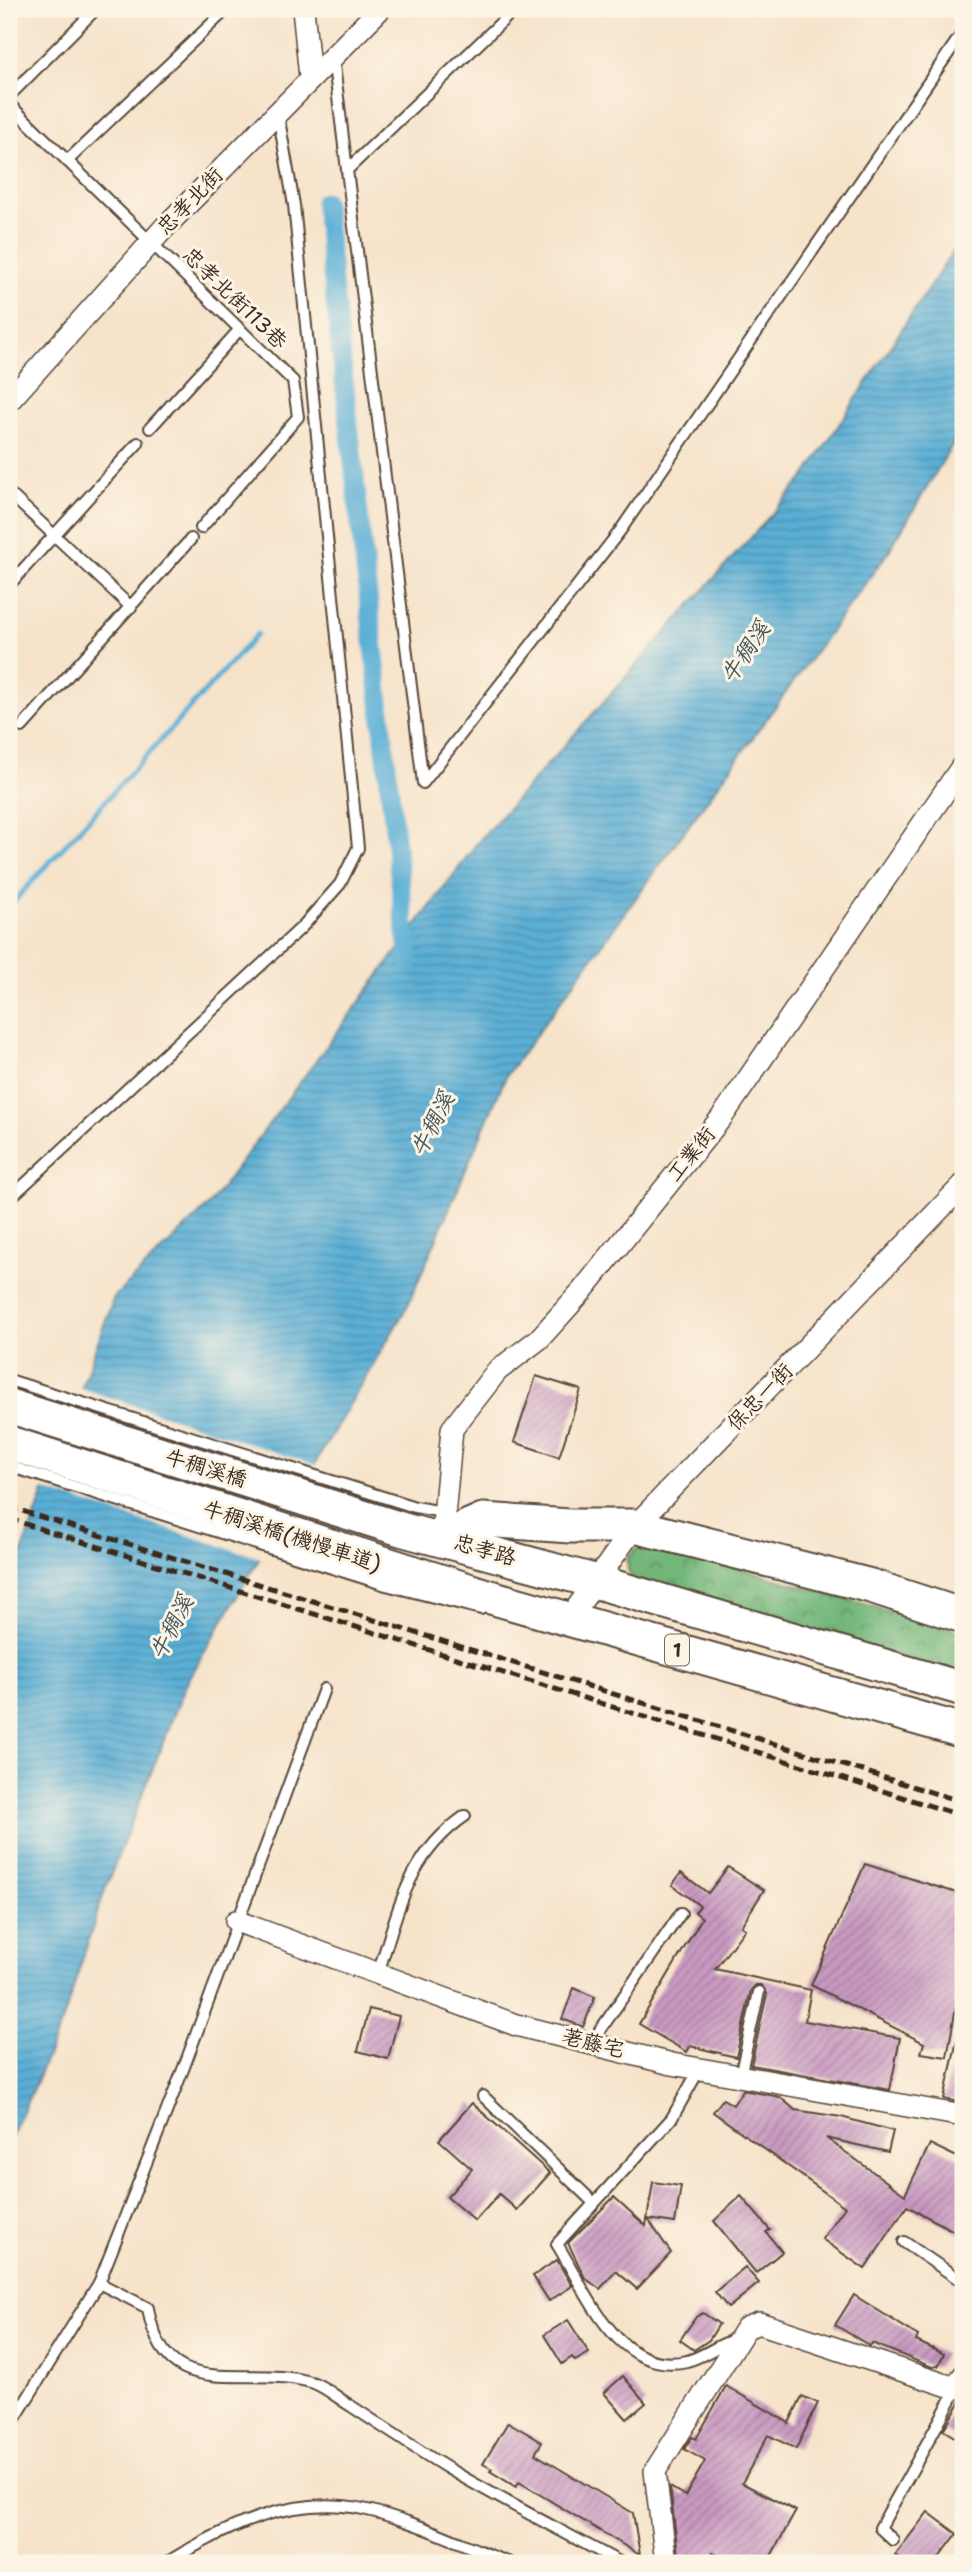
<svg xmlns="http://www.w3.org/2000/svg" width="972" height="2572" viewBox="0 0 972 2572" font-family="'Shantell Sans','LXGW WenKai TC',sans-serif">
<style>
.forest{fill:url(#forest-crowns);stroke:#56704c;stroke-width:2}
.water{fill:url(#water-rules);stroke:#4a6c7a;stroke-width:2}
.pier{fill:#f6e3ca}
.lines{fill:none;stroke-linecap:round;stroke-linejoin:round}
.stream{stroke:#5aafd6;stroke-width:5}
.canal{stroke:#5aafd6;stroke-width:19}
.building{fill:url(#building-hatch)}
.service-casing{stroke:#574638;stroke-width:14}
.minor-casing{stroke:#574638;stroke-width:24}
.primary-casing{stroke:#574638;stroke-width:37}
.service{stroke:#fff;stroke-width:10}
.minor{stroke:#fff;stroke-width:21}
.primary{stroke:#fff;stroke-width:33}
.rail{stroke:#3b2a1e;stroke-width:5;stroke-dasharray:10 5;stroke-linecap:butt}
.labels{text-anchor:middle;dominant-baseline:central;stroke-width:6;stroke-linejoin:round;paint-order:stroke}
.shield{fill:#fcf5e5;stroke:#75675a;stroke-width:2}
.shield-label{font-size:19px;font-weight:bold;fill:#3b2a1e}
.street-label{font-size:21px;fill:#3b2a1e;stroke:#fcf5e5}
.water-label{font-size:23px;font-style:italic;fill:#46595e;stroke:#fcf5e5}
</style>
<defs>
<pattern id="forest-crowns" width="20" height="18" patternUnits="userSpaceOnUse" patternTransform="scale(1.75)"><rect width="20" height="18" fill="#72b67a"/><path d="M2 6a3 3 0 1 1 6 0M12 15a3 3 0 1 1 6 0" fill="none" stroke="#5f9463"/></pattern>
<pattern id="water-rules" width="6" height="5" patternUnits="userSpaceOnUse" patternTransform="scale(1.75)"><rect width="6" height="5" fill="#5aafd6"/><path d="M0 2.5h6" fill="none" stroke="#4c8fad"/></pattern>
<pattern id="building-hatch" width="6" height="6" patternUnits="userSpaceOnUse" patternTransform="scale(1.75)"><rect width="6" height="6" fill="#c999c1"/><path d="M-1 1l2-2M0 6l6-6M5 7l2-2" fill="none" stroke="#a47d9c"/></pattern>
</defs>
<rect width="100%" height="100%" fill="#fcf5e5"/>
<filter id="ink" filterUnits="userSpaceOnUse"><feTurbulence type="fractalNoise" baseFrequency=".0143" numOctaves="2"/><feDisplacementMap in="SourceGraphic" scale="14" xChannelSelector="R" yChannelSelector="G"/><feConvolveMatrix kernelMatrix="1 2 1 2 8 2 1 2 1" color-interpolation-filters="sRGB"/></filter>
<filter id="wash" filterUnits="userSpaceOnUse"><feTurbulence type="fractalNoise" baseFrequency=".00686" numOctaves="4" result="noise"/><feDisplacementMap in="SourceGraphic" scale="28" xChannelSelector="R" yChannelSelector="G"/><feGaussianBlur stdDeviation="1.57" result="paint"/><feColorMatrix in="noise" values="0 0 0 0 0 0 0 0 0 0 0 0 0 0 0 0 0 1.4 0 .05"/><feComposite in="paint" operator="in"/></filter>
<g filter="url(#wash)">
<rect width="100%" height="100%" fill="#f6e3ca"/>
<!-- forest -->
<polygon class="forest" points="650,1543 963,1632 963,1675 633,1580 628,1571 627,1559 635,1550"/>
<!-- water -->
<polygon class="water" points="963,236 963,427 889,551 506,1076 408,1305 187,1682 105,1889 63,2020 9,2143 9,1589 114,1297 209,1205 478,842 804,478"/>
<!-- pier -->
<polygon class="pier" points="78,1387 318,1466 263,1559 41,1489"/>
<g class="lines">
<!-- stream -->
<polyline class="stream" points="9,907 257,634"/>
<!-- canal -->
<polyline class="canal" points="324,202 409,962"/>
</g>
<g id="blocks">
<!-- building -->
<g class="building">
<polygon points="536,1376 581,1390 559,1457 514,1442"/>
<polygon points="865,1864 963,1895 963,1968 947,2057 921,2053 924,2043 811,1985"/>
<polygon points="728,1867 764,1890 741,1926 745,1929 715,1969 811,1990 805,2021 900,2038 890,2090 751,2065 767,1994 761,1985 756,1985 751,1990 736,2057 690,2046 687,2052 639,2024 702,1918 695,1912 700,1906 672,1885 681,1873 708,1893"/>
<polygon points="574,1988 595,1997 583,2027 562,2019"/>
<polygon points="369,2009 399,2016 388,2059 358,2051"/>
<polygon points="957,2040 963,2041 963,2103 944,2099"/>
<polygon points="743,2090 780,2097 795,2110 841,2117 893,2131 888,2152 826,2138 905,2195 930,2144 963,2160 963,2236 907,2206 865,2269 822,2239 845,2207 713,2112 723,2099 733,2105"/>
<polygon points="472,2103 550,2173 517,2210 499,2194 475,2221 447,2197 472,2169 439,2140"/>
<polygon points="653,2182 681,2186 675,2223 648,2219 671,2253 637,2289 616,2271 600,2289 585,2278 568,2243 614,2197 646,2226"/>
<polygon points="741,2196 770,2230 766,2232 782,2252 756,2273 714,2221"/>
<polygon points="557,2260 572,2286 549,2301 533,2276"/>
<polygon points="745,2267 759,2283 728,2308 715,2292"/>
<polygon points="854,2295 918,2336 916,2341 944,2354 938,2366 932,2367 872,2343 870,2346 835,2325"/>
<polygon points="703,2313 719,2324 709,2340 694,2350 680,2340 696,2317"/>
<polygon points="568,2320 589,2353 575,2361 572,2357 562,2364 544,2335"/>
<polygon points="623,2376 646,2403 627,2419 604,2393"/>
<polygon points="726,2386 789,2423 802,2396 818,2403 796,2449 768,2435 742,2483 796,2511 767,2563 731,2563 713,2552 707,2563 679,2563 670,2487 685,2496 705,2461 684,2449 692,2437 696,2439"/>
<polygon points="963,2398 963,2442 943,2430"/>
<polygon points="508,2422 542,2442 535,2454 633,2513 640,2555 519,2482 516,2487 490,2471 492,2469 483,2464"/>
<polygon points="928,2512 957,2534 935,2563 906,2563 895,2555"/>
</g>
</g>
</g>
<g filter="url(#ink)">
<use href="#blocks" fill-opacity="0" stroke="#574638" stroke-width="2"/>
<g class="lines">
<defs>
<g id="service">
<polyline points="333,57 423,783 620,531 963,32"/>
<polyline points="9,96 96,9"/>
<polyline points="9,104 293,381 298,417 201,528"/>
<polyline points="67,161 227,9"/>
<polyline points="347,170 515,9"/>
<polyline points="9,318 11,316"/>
<polyline points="150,428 240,329"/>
<polyline points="9,493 131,607"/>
<polyline points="9,585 138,443"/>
<polyline points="22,727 191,539"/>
<polyline points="9,1199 302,927 340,884 358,848 294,205 278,114"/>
<polyline points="9,1380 415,1507 448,1513"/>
<polyline points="9,1466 386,1585 481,1609"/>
<path d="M378 1973C399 1910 407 1856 465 1816"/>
<polyline points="592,2042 681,1913"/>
<path d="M700 2068 672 2118 557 2244C587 2292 617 2376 687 2361 703 2357 719 2344 736 2339"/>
<polyline points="740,2076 759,1992"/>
<polyline points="483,2096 594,2203"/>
<polyline points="904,2242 963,2282"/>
<path d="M99 2283 148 2308C164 2409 246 2361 314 2383 327 2388 339 2399 351 2406 383 2427 416 2449 449 2469 505 2502 564 2532 621 2563"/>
<polyline points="9,2428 99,2283 184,2067 324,1689"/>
<polyline points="893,2540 880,2528 957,2389"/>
<path d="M166 2563C225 2527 291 2494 363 2509 414 2520 462 2545 510 2563"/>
</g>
<g id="minor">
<polyline points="303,9 310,77"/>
<polyline points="9,401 165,227 380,9"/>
<polyline points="442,1538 452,1429 497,1371 539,1339 582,1291 722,1117 963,765"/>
<polyline points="569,1619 635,1526 963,1185"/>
<polyline points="236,1921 516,2025 672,2064 963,2116"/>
<polyline points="666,2563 655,2471 746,2328 759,2323 955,2388 963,2376"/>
</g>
<g id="primary">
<polyline points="9,1406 404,1530 594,1581 963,1689"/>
<polyline points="9,1443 487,1596 963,1731"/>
<polyline points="442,1538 483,1520 570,1526 635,1526 871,1586 963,1616"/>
</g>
</defs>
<!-- service casing -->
<use href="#service" class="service-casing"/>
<!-- minor casing -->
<use href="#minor" class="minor-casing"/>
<!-- primary casing -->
<use href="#primary" class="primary-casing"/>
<!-- service -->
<use href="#service" class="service"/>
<!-- minor -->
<use href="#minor" class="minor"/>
<!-- primary -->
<use href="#primary" class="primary"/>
<!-- rail -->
<g class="rail">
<polyline points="9,1507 963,1802"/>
<polyline points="9,1519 963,1816"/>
</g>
</g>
</g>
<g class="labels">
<!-- shield labels -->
<rect class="shield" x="665" y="1634.5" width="24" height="31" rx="5"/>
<g class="shield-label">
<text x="677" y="1650">1</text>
</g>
<!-- street labels -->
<g class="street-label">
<text transform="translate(190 201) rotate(-46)">忠孝北街</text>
<text transform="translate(235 298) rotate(44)">忠孝北街113巷</text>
<text transform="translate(691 1154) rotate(-51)">工業街</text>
<text transform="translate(760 1397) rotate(-46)">保忠一街</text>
<text transform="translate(206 1468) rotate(17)">牛稠溪橋</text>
<text transform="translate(292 1536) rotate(18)">牛稠溪橋(機慢車道)</text>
<text transform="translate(485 1550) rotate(16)">忠孝路</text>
<text transform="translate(593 2043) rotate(14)">荖藤宅</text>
</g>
<!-- water labels -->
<g class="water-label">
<text transform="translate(745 652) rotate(-56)">牛稠溪</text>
<text transform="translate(432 1124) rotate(-63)">牛稠溪</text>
<text transform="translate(171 1627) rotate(-63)">牛稠溪</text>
</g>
</g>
<!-- margin -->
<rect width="972" height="2572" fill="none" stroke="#fcf5e5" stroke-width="35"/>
</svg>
